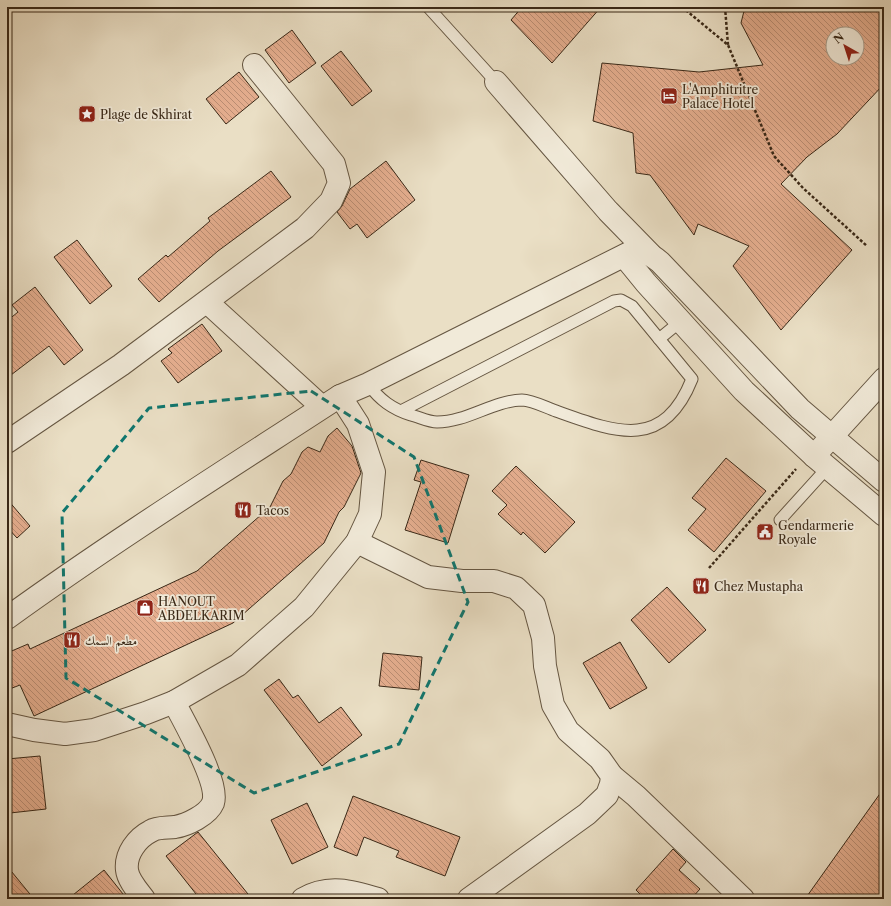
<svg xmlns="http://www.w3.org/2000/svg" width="891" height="906" viewBox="0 0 891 906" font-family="'Libre Caslon Text',Amiri,serif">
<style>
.building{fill:url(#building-back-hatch);stroke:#392817;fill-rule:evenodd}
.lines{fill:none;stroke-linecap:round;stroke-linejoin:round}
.service-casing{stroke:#655642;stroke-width:13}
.minor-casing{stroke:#655642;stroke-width:24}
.tertiary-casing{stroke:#655642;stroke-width:24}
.path{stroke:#392817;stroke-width:2.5;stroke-dasharray:3 2;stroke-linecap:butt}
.service{stroke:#f1ead9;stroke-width:11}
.minor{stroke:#f1ead9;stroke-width:22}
.tertiary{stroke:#f1ead9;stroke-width:22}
.marked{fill:none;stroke:#0f766e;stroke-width:3;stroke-dasharray:8 5;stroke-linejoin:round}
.labels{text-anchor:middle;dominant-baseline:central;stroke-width:3.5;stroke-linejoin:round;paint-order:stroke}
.poi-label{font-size:12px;fill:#392817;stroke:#f1ead9;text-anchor:start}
</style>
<defs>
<pattern id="building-back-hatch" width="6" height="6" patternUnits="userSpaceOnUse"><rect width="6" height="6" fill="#e5ae8f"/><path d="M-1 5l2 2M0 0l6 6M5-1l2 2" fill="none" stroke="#bb8e74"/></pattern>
</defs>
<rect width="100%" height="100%" fill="#eadfc5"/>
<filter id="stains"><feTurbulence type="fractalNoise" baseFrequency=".005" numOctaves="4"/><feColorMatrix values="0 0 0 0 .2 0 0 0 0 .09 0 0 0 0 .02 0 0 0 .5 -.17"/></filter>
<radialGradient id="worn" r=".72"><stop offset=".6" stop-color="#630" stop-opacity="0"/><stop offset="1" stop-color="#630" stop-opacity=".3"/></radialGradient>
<!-- building -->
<g class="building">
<polygon points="522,7 601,7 552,63 511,20"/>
<path d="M745 7H884V84L837 134 807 157 781 184 852 250 781 330 733 266 749 246 698 224 694 235 650 175 636 173 633 133 593 121 602 63 699 72 763 65 741 23ZM833 34H857V58H833Z"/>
<polygon points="292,30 316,63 289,83 265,50"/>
<polygon points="341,51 372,91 352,106 321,66"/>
<polygon points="239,72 259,97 226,124 206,99"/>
<polygon points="386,161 415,200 367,238 357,224 350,229 337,212 342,206 350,189"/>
<polygon points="271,171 291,197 218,251 159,302 138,279 166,255 168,257 210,221 208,218"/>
<polygon points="77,240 112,286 90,304 54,257"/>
<polygon points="35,287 83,350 64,365 49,346 7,378 7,321 18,312 12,305"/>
<polygon points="202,324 222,351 178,383 161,361 172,353 168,349"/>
<polygon points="337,428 352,446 361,473 344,507 339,512 324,543 233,623 34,716 20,685 7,690 7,653 28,644 30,649 197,571 270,507 283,481 291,474 302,452 308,447 320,452 328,436"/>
<polygon points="726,458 766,491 714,552 688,530 706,509 692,498"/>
<polygon points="421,460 469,475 448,543 405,530 421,482 414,480"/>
<polygon points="516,466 575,522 545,553 523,532 521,535 498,514 507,505 492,491"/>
<polygon points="7,499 30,526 17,538 7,527"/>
<polygon points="667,587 706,630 669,663 631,620"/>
<polygon points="620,642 647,688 610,709 583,663"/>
<polygon points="383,653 422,657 419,690 379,686"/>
<polygon points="279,679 293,698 298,695 319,723 341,707 362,735 322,766 264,690"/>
<polygon points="40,756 46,809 10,813 7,759"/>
<polygon points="884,788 884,899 805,899"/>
<polygon points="353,796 460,837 445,876 396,857 399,851 364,837 357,856 334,847"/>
<polygon points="307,803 328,847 292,864 271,820"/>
<polygon points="198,832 252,899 200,899 166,856"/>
<polygon points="673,849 686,862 679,870 700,889 691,899 645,899 636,890"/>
<polygon points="7,866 34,899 7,899"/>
<polygon points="104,870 127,899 68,899"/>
</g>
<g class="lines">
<defs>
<g id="service">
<polyline points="428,7 496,82"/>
<polyline points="659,339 681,321"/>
<path d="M368 384C380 400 392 409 411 415 419 417 429 422 437 422 467 422 492 401 522 400 532 400 547 408 556 411 615 432 663 452 692 379L632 306 621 300 614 301 401 411"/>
<polyline points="780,520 828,467"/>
</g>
<g id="minor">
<polyline points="496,82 608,211 650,254"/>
<polyline points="207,302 322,407"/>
<polyline points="7,442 121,365 305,228 331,201 339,183 334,164 254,65"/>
<polyline points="814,456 884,379"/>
<polyline points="357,542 428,577 462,581 494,581 516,588 534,605 543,638 545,666 553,705 568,731 600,759 612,776 611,784 607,795 587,814 469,899"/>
<polyline points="7,724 34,730 65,734 94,730 146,713 174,702 238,665 304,607 357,542 370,514 374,472 358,424 340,396"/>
<polyline points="612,776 636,796 743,899"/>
<path d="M144 899C138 891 128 880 127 870 125 854 137 838 151 831 157 827 167 828 175 827 187 825 208 815 213 803 220 783 184 722 174 702"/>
<path d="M303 899C328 884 352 891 378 899"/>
</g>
<g id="tertiary">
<polyline points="624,256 646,283 744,391 814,456 884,515"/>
<path d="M7 618C115 540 228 469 340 396L368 384 631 252C644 250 650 254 660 262L800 409 884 481"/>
</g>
</defs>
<!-- service casing -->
<use href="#service" class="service-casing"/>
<!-- minor casing -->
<use href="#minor" class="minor-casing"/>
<!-- tertiary casing -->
<use href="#tertiary" class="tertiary-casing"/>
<!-- path -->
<g class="path">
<polyline points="682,7 728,45 774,156 803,188 867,246"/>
<polyline points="725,7 728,45"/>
<polyline points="709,568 796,469"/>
</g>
<!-- service -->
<use href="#service" class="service"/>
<!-- minor -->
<use href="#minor" class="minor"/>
<!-- tertiary -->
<use href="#tertiary" class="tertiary"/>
</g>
<!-- marked area -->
<path class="marked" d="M311 391 414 457 468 602 399 744 254 793 66 678 62 513 149 408Z"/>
<!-- icons -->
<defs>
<symbol id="hotel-square" viewBox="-11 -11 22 22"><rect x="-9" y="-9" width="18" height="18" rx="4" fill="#8f2418" stroke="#f1ead9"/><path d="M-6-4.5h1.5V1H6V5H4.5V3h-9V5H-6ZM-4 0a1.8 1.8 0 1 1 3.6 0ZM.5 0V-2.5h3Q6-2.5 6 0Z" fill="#fff"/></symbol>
<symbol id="sight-square" viewBox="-11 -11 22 22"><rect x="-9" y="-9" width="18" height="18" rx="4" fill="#8f2418" stroke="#f1ead9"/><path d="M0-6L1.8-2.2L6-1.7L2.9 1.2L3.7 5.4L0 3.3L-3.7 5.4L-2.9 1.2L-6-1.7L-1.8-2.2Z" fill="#fff"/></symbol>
<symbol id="restaurant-square" viewBox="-11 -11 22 22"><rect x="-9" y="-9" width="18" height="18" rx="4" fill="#8f2418" stroke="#f1ead9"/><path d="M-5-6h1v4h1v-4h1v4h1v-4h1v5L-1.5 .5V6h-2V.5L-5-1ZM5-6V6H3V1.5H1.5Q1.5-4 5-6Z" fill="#fff"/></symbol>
<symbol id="civic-square" viewBox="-11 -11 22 22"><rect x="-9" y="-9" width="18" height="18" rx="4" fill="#8f2418" stroke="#f1ead9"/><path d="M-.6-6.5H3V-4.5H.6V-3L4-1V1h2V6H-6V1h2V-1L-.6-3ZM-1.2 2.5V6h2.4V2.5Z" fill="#fff"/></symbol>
<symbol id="shop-square" viewBox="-11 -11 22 22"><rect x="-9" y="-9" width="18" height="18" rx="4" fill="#8f2418" stroke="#f1ead9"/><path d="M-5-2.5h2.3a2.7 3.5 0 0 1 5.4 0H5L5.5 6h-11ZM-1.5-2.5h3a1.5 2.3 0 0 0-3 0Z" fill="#fff"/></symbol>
</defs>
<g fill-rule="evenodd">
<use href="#hotel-square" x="659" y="86" width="20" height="20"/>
<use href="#sight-square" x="77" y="104" width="20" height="20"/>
<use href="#restaurant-square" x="233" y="500" width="20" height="20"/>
<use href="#civic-square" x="755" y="522" width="20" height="20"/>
<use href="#restaurant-square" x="691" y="576" width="20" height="20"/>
<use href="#shop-square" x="135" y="598" width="20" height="20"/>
<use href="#restaurant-square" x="62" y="630" width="20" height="20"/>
</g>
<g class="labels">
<!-- poi labels -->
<g class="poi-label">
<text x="682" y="89">L'Amphitritre<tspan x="682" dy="14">Palace Hotel</tspan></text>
<text x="100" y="114">Plage de Skhirat</text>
<text x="256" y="510">Tacos</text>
<text x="778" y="525">Gendarmerie<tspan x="778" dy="14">Royale</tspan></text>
<text x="714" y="586">Chez Mustapha</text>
<text x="158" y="601">HANOUT<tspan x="158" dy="14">ABDELKARIM</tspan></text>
<text x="85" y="640">مطعم السمك</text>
</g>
</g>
<!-- margin -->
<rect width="891" height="906" fill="none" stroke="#eadfc5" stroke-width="24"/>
<rect x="8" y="8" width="875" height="890" fill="none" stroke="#392817" stroke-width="2"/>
<rect x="12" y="12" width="867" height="882" fill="none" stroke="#392817"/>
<!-- north arrow -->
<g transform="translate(845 46) rotate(321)"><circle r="19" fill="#f1ead9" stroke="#a79c8b"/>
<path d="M0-3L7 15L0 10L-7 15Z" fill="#8f2418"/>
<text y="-6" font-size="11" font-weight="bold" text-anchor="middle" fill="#392817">N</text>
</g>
<rect width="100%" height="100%" filter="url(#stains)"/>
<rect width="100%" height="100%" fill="url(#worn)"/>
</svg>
